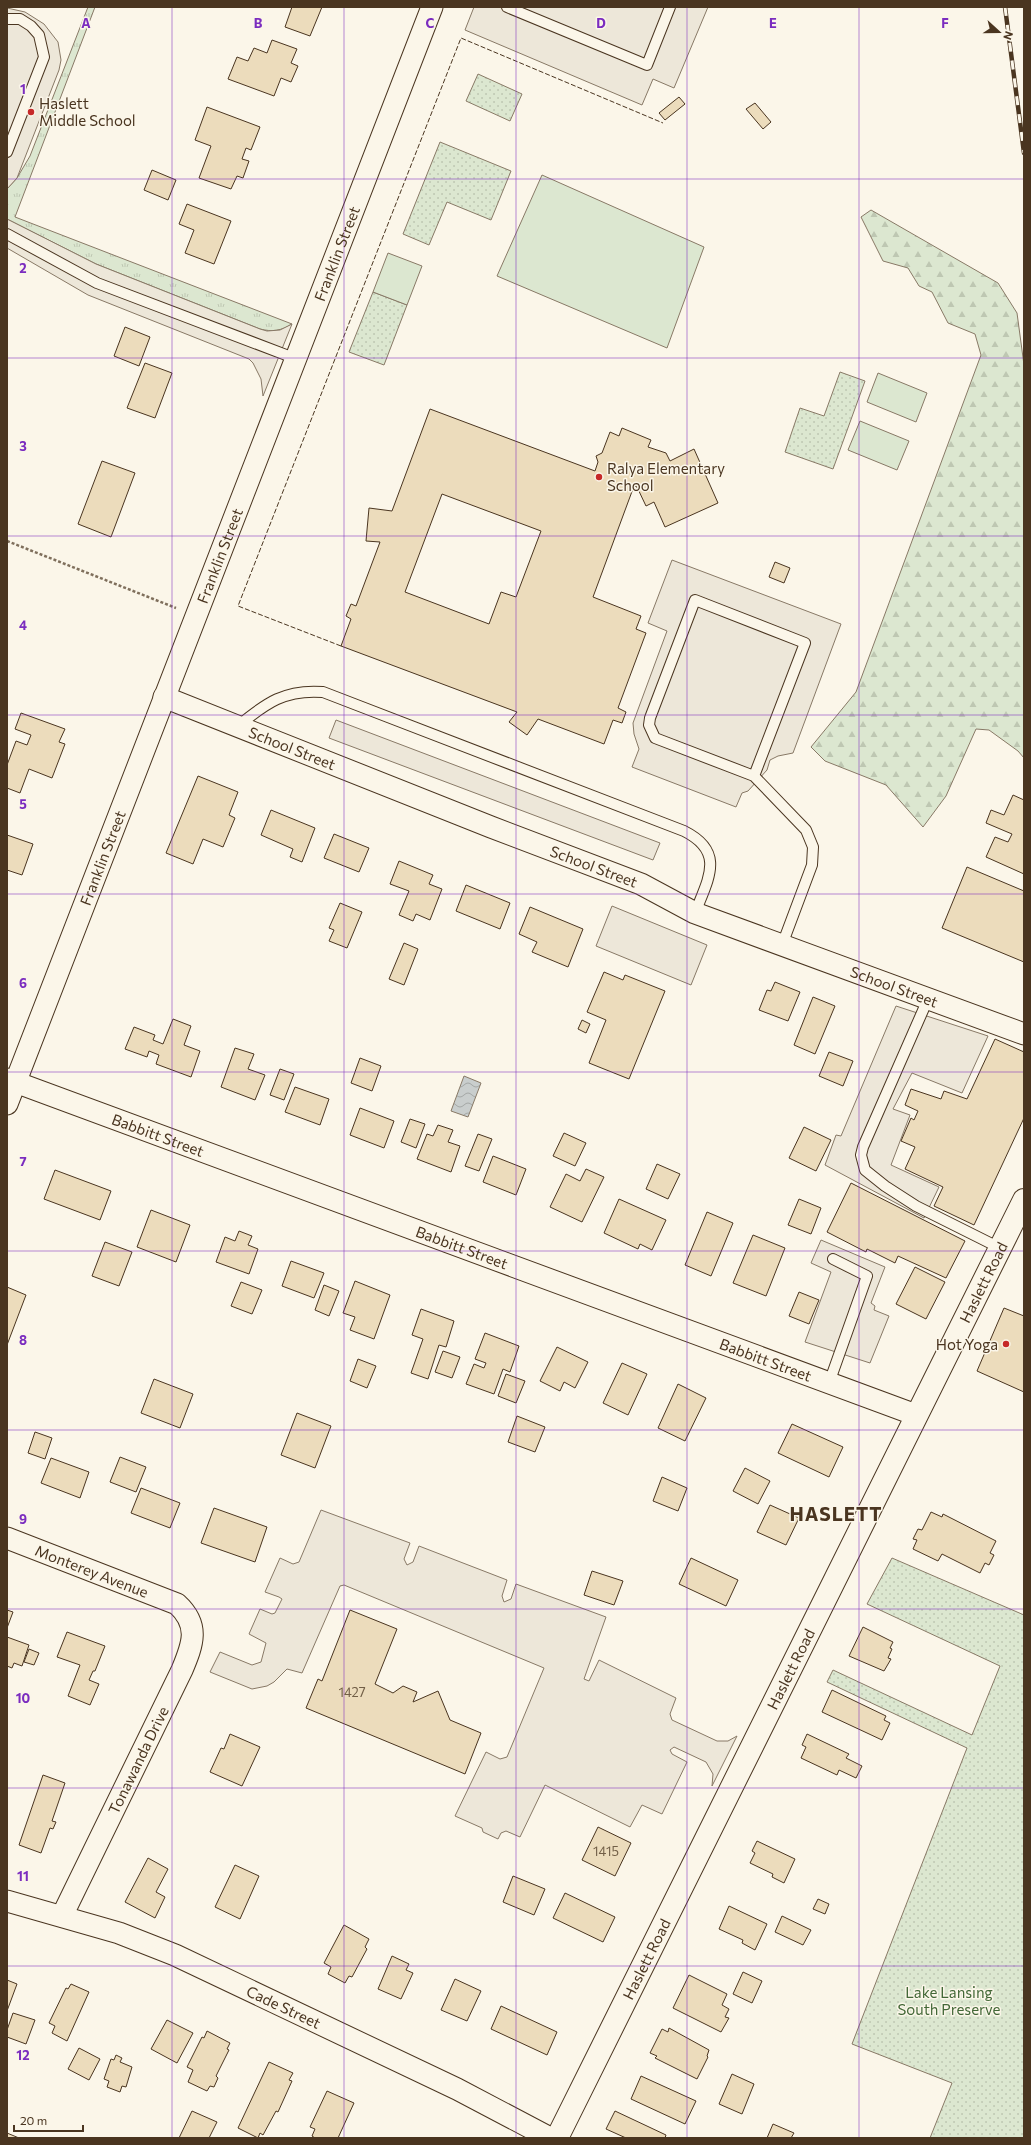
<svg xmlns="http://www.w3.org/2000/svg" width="1031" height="2145" viewBox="0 0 1031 2145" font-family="Commissioner,sans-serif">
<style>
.grass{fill:url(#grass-tufts);stroke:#887966}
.forest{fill:url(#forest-firs);stroke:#887966}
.park{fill:url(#park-dots);stroke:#887966}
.pitch{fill:#dce7d0;stroke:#887966}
.parking{fill:#ede7d9;stroke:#887966}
.water{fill:url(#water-waves);stroke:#887966}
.building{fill:#ecdcbc;stroke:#4a3520;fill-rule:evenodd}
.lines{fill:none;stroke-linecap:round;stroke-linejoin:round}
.service-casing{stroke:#4a3520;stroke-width:12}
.minor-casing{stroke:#4a3520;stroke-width:23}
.tertiary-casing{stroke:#4a3520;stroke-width:24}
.path{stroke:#7f6f5c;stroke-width:2.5;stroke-dasharray:3 2;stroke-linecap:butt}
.service{stroke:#fbf6e9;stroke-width:10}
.minor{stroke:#fbf6e9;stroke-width:21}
.tertiary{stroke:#fbf6e9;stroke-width:22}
.rail-casing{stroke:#4a3520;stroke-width:4.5}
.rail{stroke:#fbf6e9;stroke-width:3;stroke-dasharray:9;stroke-linecap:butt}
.fence{stroke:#4a3520;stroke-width:1;stroke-dasharray:5 2;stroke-linecap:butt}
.grid{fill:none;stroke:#7b2cbf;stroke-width:1;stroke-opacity:0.55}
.poi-dot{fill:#c62828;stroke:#fbf6e9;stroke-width:1.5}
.labels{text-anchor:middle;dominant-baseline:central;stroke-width:3;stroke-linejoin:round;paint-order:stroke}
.number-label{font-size:13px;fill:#725f47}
.poi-label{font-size:15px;fill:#4a3520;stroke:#fbf6e9;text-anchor:start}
.street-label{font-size:15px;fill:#4a3520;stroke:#fbf6e9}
.park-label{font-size:15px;fill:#436837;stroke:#fbf6e9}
.district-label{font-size:19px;font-weight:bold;letter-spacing:1px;fill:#4a3520;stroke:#fbf6e9}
.grid-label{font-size:13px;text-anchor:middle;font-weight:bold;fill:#7b2cbf;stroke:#fbf6e9;stroke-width:3;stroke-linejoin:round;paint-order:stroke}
</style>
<defs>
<pattern id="grass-tufts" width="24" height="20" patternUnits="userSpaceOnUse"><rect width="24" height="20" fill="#dce7d0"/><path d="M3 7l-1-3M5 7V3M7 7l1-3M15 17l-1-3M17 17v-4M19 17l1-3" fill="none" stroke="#bec7b2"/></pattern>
<pattern id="forest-firs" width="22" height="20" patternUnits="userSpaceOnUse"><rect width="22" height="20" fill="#dce7d0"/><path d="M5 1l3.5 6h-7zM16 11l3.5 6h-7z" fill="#bec7b2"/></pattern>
<pattern id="park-dots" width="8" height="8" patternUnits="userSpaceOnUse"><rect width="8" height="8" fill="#dce7d0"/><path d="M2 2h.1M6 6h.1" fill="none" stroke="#bec7b2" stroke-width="1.8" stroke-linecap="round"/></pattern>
<pattern id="water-waves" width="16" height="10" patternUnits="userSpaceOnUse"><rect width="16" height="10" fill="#c9cecd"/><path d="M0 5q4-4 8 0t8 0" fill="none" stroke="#a5a8a6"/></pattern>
</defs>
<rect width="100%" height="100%" fill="#fbf6e9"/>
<!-- grass -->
<path class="grass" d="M88 7H95L15 217 292 324C281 331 272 332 260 329L96 264 7 219V189L17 178 30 156Z"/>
<!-- forest -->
<polygon class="forest" points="871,210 998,283 1017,313 1024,365 1024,758 1018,751 989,730 976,729 946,796 923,827 886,785 825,761 811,747 856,692 981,355 975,334 948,323 932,292 919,286 908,268 883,261 861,217"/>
<!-- park -->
<g class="park">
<polygon points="478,74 522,94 510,121 466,101"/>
<polygon points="440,142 511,171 491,220 447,202 429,245 403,234"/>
<polygon points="373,292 407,305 384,365 349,352"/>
<polygon points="840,372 865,381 833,469 785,452 800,408 824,416"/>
<polygon points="892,1558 1024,1615 1024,2138 930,2138 952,2083 852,2044 967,1748 827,1682 833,1670 972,1735 1000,1666 867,1604"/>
</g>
<!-- pitch -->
<g class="pitch">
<polygon points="542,175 704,247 667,348 497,276"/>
<polygon points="388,253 422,266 407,305 373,292"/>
<polygon points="878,373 927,393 916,422 867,402"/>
<polygon points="860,421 909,441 897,470 848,450"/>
</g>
<!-- parking -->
<g class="parking">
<polygon points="474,7 708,7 674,88 653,79 642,105 465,30"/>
<polygon points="7,8 25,12 44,24 58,42 61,60 59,70 17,178 7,189"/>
<polygon points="7,219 96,264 260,329 267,331 280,330 292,324 263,396 261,379 253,363 249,359 88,295 7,248"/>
<polygon points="672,560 841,624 793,753 778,756 770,760 767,770 748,791 742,793 736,807 632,767 639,749 634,734 633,723 667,631 648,623"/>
<polygon points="336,720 660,843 653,860 329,738"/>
<polygon points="612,906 707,945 691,985 596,946"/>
<polygon points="896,1006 988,1036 962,1093 912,1073 893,1109 910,1115 891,1165 939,1187 924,1218 825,1165 836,1135 841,1136"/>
<polygon points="821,1240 885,1267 871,1303 875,1306 874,1310 889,1316 870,1363 805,1342 831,1272 811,1263"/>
<polygon points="321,1510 410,1543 404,1559 407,1565 413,1562 419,1546 507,1580 502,1596 504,1602 511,1599 516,1584 606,1617 584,1679 589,1681 599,1660 676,1698 670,1714 672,1720 717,1741 728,1741 737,1736 712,1786 713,1774 706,1762 674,1747 670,1750 672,1754 687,1762 662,1814 642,1805 630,1827 545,1785 520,1837 506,1831 501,1833 498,1839 483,1832 482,1828 455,1816 486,1752 500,1759 507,1757 544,1668 344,1585 340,1586 302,1673 287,1669 274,1682 267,1686 252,1689 210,1672 220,1652 252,1665 261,1662 266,1643 249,1634 260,1609 272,1614 275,1613 282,1599 279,1597 265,1592 280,1558 293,1564 299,1562"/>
</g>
<!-- water -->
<polygon class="water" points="464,1076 481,1083 468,1117 451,1111"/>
<!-- building -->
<g class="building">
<polygon points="292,7 322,7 310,36 285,27"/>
<polygon points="272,40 297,49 291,63 298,66 291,82 281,78 274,96 228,79 237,57 248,61 254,48 267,53"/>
<polygon points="679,97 685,104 665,120 659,113"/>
<polygon points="755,103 771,122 763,129 746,109"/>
<polygon points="207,107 260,127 251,150 246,148 242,159 249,161 243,178 237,176 231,189 199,178 211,146 195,140"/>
<polygon points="152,170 176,180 168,200 144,190"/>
<polygon points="187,204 231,221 214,264 185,253 194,230 179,224"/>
<polygon points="125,327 150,337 139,366 114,356"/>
<polygon points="145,363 172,373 155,418 127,408"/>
<path d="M430 409 595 471 598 462 596 456 602 453 610 432 619 436 622 428 651 440 648 447 666 453 670 461 694 449 718 503 665 527 654 502 646 506 637 487 634 486 593 597 641 616 636 629 646 633 618 708 626 712 622 723 613 720 604 744 538 719 527 735 509 722 517 712 341 646 351 619 346 616 351 604 356 606 380 542 366 541 369 508 392 511ZM442 494 541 531 516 597 501 592 489 624 405 592Z"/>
<polygon points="102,461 135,473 111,537 78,524"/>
<polygon points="775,562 790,568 784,583 769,577"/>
<polygon points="21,713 65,729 59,742 65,744 52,778 29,769 20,793 7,788 7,765 16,741 27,745 31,735 15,729"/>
<polygon points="198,776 238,792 229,815 235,818 223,847 203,839 193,864 166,853"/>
<polygon points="1013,795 1024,800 1024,874 986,857 995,837 1008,842 1012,834 986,823 991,810 1004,815"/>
<polygon points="271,810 315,828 302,862 290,857 293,849 261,835"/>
<polygon points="334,834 369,848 359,872 324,858"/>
<polygon points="7,835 33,844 22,875 7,870"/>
<polygon points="399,861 433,875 429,884 442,889 430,920 416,914 413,921 399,915 409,891 390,884"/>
<polygon points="967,867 1024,891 1024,962 942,928"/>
<polygon points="466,885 510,903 500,929 456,911"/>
<polygon points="340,903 362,912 347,948 329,941 334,930 329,928"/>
<polygon points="530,907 583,929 568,967 532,952 537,942 519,934"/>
<polygon points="404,943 418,949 404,985 389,979"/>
<polygon points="604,972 623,980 625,975 665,991 629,1079 589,1063 606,1020 587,1012"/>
<polygon points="775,982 800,992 788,1021 759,1010 767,990 771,991"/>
<polygon points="813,997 835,1006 815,1054 794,1045"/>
<polygon points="173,1019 191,1026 184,1045 200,1051 191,1077 156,1064 159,1055 149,1051 147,1057 125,1049 134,1027 155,1035 153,1040 163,1044"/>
<polygon points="582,1020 590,1024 586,1033 578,1029"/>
<polygon points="995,1039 1024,1052 1024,1118 974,1225 934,1206 943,1187 905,1169 915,1147 901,1141 911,1118 914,1120 918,1111 905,1105 911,1089 941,1099 944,1091 967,1099"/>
<polygon points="235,1048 254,1054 248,1069 265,1075 255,1100 221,1087"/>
<polygon points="829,1052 853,1061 843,1086 819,1076"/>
<polygon points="360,1058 381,1066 372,1091 351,1083"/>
<polygon points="280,1069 294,1074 284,1100 270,1095"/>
<polygon points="295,1087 329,1099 320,1125 285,1112"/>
<polygon points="360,1108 394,1121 384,1148 350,1135"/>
<polygon points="410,1119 425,1124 416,1148 401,1142"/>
<polygon points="438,1125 453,1130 448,1142 460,1146 451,1172 417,1159 427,1134 433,1136"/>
<polygon points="804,1127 831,1140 816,1171 789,1158"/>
<polygon points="564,1133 586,1143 575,1166 553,1156"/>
<polygon points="478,1134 492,1139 479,1171 465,1166"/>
<polygon points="493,1156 526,1169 516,1195 483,1182"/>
<polygon points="657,1164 680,1174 668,1199 646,1189"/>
<polygon points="586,1169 604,1177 582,1222 550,1207 566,1174 580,1181"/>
<polygon points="55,1170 111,1191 100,1220 44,1199"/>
<polygon points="851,1183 965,1241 946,1278 898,1256 895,1263 867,1249 866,1252 827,1232"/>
<polygon points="619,1199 666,1220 652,1250 640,1244 638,1249 604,1233"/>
<polygon points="799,1199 821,1208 811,1234 788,1225"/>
<polygon points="151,1210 190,1225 176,1262 137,1247"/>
<polygon points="707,1212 733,1223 711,1276 685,1265"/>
<polygon points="239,1231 252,1236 248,1245 258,1249 249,1274 216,1262 225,1237 235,1241"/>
<polygon points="753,1235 785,1248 766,1296 733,1283"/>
<polygon points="105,1242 132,1252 119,1286 92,1276"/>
<polygon points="291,1261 324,1273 314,1298 282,1286"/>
<polygon points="915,1267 945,1282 926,1319 896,1304"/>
<polygon points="355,1281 390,1295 374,1339 350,1330 355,1317 343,1313"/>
<polygon points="241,1282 262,1290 252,1314 231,1306"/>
<polygon points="324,1285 339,1291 329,1316 315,1310"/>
<polygon points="7,1287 26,1295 7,1345"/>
<polygon points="799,1292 819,1300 809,1324 789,1316"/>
<polygon points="1004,1308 1024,1316 1024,1392 977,1371"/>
<polygon points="421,1309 454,1321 446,1347 439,1345 428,1379 411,1373 423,1339 412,1335"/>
<polygon points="485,1333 519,1346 510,1372 503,1369 494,1394 466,1384 474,1364 484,1368 486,1363 475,1359"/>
<polygon points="557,1347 588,1362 575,1388 564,1382 560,1391 540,1381"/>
<polygon points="443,1351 460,1357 452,1378 435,1372"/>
<polygon points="358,1359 376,1366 367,1388 350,1381"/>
<polygon points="622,1363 647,1374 628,1415 603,1403"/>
<polygon points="506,1374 525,1381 516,1403 498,1396"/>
<polygon points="154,1379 193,1394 180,1428 141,1413"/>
<polygon points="678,1384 706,1398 685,1441 658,1428"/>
<polygon points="297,1413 331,1426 315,1468 281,1455"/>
<polygon points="517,1416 545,1427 535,1452 508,1442"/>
<polygon points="792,1424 843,1447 829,1477 778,1453"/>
<polygon points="35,1432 52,1438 45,1459 28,1453"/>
<polygon points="120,1457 146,1467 136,1492 110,1482"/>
<polygon points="51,1458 89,1472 80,1498 41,1483"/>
<polygon points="745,1468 770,1481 758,1504 733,1491"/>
<polygon points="662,1477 687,1488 678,1511 653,1501"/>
<polygon points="141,1488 180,1503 170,1528 131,1513"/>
<polygon points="770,1505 799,1518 786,1545 757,1532"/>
<polygon points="214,1508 267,1527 255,1562 201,1543"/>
<polygon points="931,1512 942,1517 943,1514 996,1541 990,1553 994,1555 989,1565 985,1563 980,1573 942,1554 938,1561 913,1549 917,1540 913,1539 918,1529 922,1530"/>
<polygon points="691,1558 738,1580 726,1606 679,1584"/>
<polygon points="592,1571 623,1581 614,1605 584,1595"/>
<polygon points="7,1610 13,1612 7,1628"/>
<polygon points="350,1610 397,1629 375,1684 393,1693 403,1686 417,1692 413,1702 438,1691 450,1720 481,1733 465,1774 306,1708 318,1679 322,1681"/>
<polygon points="863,1627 893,1642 890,1648 892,1649 888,1658 891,1659 884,1671 849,1656"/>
<polygon points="67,1632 105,1646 95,1671 93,1671 89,1680 99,1684 90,1705 68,1696 80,1665 57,1657"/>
<polygon points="7,1637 29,1645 22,1666 14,1663 12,1668 7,1666"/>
<polygon points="29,1649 39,1653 34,1665 24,1662"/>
<polygon points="832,1690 886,1716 884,1720 890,1723 882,1740 822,1712"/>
<polygon points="230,1734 260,1747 242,1786 210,1772 221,1748 224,1749"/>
<polygon points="807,1734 849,1754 846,1758 862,1766 856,1778 839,1770 837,1775 801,1758 806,1747 802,1745"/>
<polygon points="43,1775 65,1783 52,1821 56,1822 53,1829 50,1828 41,1853 19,1845"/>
<polygon points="598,1827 631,1843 615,1876 582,1860"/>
<polygon points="757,1841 795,1859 784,1883 772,1877 773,1874 750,1863 755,1853 752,1851"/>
<polygon points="148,1858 168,1869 156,1892 165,1897 155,1918 125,1902"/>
<polygon points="235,1865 259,1876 240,1919 215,1907"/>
<polygon points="513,1876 545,1889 534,1915 503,1902"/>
<polygon points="565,1893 615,1917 603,1942 553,1918"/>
<polygon points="818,1899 829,1904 825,1914 813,1909"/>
<polygon points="729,1906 767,1924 755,1950 742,1943 743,1940 719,1929"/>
<polygon points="782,1916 811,1930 803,1945 775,1932"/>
<polygon points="344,1925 369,1939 365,1947 367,1949 352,1977 349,1976 345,1983 328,1974 331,1967 324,1963"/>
<polygon points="392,1956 409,1964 406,1970 413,1973 401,1999 378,1989"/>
<polygon points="743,1972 762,1981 752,2003 733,1994"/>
<polygon points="689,1975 727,1994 722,2005 729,2009 725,2017 729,2018 721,2032 673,2008"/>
<polygon points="455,1979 481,1991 467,2021 441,2010"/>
<polygon points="7,1980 17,1984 7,2011"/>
<polygon points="71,1984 89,1992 67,2041 52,2033 55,2026 49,2023 66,1988 68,1989"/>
<polygon points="501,2006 557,2032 547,2055 491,2029"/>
<polygon points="13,2013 35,2020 26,2044 7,2037 7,2030"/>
<polygon points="167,2020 193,2033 177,2063 151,2049"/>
<polygon points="669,2028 709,2050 707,2056 708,2057 697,2079 655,2058 657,2056 650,2053 662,2029 668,2032"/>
<polygon points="207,2031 230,2043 227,2049 229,2050 216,2076 218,2078 214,2087 210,2086 207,2091 188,2082 193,2070 187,2067 202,2037 204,2038"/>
<polygon points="79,2048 100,2059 89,2080 68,2069"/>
<polygon points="116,2055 122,2058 120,2062 132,2067 126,2087 122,2086 120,2092 107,2087 109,2081 104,2079 111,2059 114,2060"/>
<polygon points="269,2062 293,2073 289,2080 292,2081 278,2112 276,2111 263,2135 260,2133 258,2138 238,2128"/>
<polygon points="732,2074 754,2084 742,2114 719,2104"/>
<polygon points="641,2076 696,2101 685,2124 631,2099"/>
<polygon points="327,2091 354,2103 338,2138 315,2138 312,2136 315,2129 310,2127"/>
<polygon points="192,2111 217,2122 209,2138 179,2138"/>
<polygon points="615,2111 666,2135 665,2138 626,2138 606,2129"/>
<polygon points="773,2124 794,2133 791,2138 767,2138"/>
<polygon points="7,2133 19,2138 7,2138"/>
</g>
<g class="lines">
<defs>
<g id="service">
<polyline points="507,7 647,65 670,7"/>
<polyline points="7,19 20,19 31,26 39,35 44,57 7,152"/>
<polyline points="7,234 97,283 294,358"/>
<path d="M238 726C266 703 285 689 323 692L684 831C726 852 708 879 695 913"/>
<polyline points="754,776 805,643 695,600 650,718 649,725 655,738 754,776 806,830 813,847 812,865 782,945"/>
<polyline points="928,999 863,1147 861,1155 865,1170 885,1186 916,1206 1000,1248"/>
<polyline points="829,1383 867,1276 833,1259"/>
</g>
<g id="minor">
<path id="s1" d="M164 697 491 827 641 884 695 913 1024 1034"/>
<path id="s2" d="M7 1079 916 1415"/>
<path id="s3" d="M7 1104 432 7"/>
<path id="s4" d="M7 1538 177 1604C200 1625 193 1644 182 1670L62 1916"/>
<path id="s5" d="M7 1901 119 1933 175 1955 457 2089 550 2138"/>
</g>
<g id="tertiary">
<path id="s6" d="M557 2138 1024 1200"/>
</g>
</defs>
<!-- service casing -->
<use href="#service" class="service-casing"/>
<!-- minor casing -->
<use href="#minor" class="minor-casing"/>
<!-- tertiary casing -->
<use href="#tertiary" class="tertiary-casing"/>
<!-- path -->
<polyline class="path" points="7,541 176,608"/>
<!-- service -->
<use href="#service" class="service"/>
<!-- minor -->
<use href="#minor" class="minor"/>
<!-- tertiary -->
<use href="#tertiary" class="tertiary"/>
<defs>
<polyline id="rail" points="1005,7 1024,153"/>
</defs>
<!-- rail casing -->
<use href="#rail" class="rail-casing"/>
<!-- rail -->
<use href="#rail" class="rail"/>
<!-- fence -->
<polyline class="fence" points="341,646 238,606 461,38 663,123"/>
</g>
<!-- grid -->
<path class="grid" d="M172 7V2138M344 7V2138M516 7V2138M687 7V2138M859 7V2138M7 179H1024M7 358H1024M7 536H1024M7 715H1024M7 894H1024M7 1072H1024M7 1251H1024M7 1430H1024M7 1609H1024M7 1788H1024M7 1966H1024"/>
<!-- markers -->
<g class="poi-dot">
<circle cx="31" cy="112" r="4"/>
<circle cx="599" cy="477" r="4"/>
<circle cx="1006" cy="1344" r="4"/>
</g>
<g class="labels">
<!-- number labels -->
<g class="number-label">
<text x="352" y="1692">1427</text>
<text x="606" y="1851">1415</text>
</g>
<!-- poi labels -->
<g class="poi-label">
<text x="39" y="103">Haslett<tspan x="39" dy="17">Middle School</tspan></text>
<text x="607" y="468">Ralya Elementary<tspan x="607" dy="17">School</tspan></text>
<text x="998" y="1344" text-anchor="end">Hot Yoga</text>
</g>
<!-- street labels -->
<g class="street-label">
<text stroke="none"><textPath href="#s3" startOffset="912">Franklin Street</textPath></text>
<text stroke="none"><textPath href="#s3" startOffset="588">Franklin Street</textPath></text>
<text stroke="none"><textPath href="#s1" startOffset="138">School Street</textPath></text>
<text stroke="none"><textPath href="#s3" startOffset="264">Franklin Street</textPath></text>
<text stroke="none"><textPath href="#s1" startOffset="462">School Street</textPath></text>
<text stroke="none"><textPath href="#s1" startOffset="786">School Street</textPath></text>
<text stroke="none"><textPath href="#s2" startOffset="161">Babbitt Street</textPath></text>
<text stroke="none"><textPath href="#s2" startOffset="485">Babbitt Street</textPath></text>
<text stroke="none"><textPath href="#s6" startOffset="956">Haslett Road</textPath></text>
<text stroke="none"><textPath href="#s2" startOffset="809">Babbitt Street</textPath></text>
<text stroke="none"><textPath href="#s4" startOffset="91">Monterey Avenue</textPath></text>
<text stroke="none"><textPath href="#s6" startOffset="524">Haslett Road</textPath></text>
<text transform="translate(138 1760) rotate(-64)">Tonawanda Drive</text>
<text stroke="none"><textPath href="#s6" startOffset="200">Haslett Road</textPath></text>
<text stroke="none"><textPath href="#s5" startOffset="297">Cade Street</textPath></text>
</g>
<!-- park labels -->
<g class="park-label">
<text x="949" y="1992">Lake Lansing<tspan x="949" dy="17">South Preserve</tspan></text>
</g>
<!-- district labels -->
<g class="district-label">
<text x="836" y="1513">HASLETT</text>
</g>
</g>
<g class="grid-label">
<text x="86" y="28">A</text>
<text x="258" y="28">B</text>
<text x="430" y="28">C</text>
<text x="601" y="28">D</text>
<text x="773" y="28">E</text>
<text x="945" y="28">F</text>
<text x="23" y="94">1</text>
<text x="23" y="273">2</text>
<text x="23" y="451">3</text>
<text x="23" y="630">4</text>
<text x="23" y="809">5</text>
<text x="23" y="988">6</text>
<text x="23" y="1166">7</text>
<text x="23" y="1345">8</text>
<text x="23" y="1524">9</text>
<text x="23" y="1703">10</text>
<text x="23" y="1881">11</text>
<text x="23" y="2060">12</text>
</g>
<!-- border -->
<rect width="1031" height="2145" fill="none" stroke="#4a3520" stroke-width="16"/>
<!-- north arrow -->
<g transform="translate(999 32) rotate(111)" stroke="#fbf6e9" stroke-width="3" paint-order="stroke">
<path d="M0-3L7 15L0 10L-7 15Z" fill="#4a3520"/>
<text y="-6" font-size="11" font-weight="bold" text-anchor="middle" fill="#4a3520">N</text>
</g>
<!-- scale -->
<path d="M14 2125v6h69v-6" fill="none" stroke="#4a3520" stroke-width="2"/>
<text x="20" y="2125" font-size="12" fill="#4a3520" stroke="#fbf6e9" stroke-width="3" paint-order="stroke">20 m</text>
</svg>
